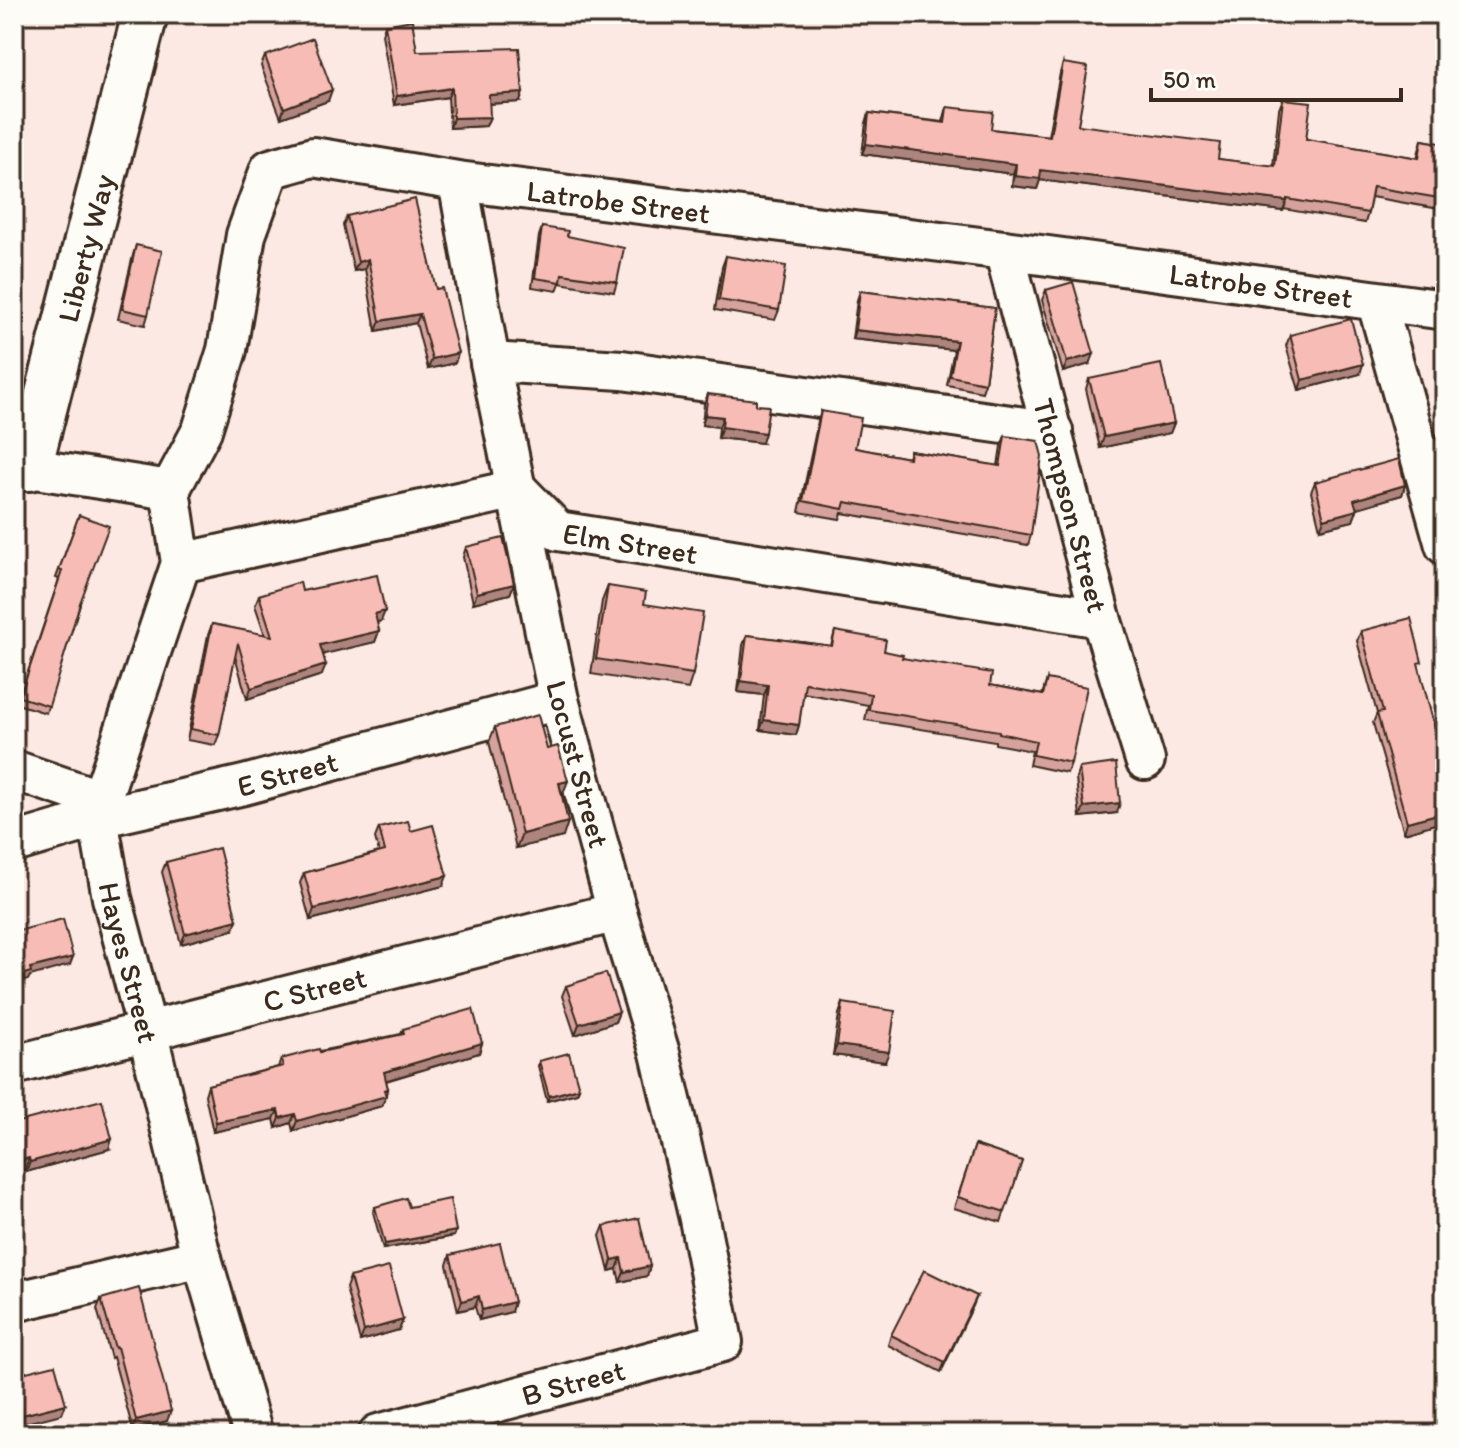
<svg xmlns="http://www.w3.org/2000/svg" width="1459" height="1448" viewBox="0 0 1459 1448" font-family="Itim,sans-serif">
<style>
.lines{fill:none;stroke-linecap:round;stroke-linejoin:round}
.minor-casing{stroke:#3b2a1e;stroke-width:44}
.tertiary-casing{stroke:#3b2a1e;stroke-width:50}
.minor{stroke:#fdfcf7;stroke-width:38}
.tertiary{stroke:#fdfcf7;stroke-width:44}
.wall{fill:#d5a29d;stroke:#3b2a1e;stroke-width:2}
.shaded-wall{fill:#ae847f;stroke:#3b2a1e;stroke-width:2}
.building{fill:#f8bcb6;stroke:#3b2a1e;stroke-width:2}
.labels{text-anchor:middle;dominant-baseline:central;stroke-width:6;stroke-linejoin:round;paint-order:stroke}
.street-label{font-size:30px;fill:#3b2a1e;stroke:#fdfcf7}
</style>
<rect width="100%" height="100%" fill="#fce9e4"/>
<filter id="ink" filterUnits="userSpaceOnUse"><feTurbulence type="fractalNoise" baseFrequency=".0125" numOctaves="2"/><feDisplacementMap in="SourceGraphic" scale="16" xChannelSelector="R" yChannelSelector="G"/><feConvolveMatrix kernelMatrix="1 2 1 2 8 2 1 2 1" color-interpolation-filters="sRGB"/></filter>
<g filter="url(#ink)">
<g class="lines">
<defs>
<g id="minor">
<path id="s1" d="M1004 250 1101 618 1145 760"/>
<polyline points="1377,303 1445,545"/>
<polyline points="490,362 622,370 1053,431"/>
<polyline points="29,468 170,490"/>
<path id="s2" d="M170 490 202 430 227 350 246 235 270 169 313 157 458 181 1004 250 1445 310"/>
<path id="s3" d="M170 490 181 563 101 800 98 818 112 898 147 1030 199 1248 253 1434"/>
<path id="s4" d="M181 563 517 489 558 531 1101 618"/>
<polyline points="14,770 101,800"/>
<path id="s5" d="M14 843 98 818 244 785 559 700"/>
<path id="s6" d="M14 1065 617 912"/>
<polyline points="14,1302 202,1258"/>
<path id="s7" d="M378 1434 723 1342 699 1219 660 1053 617 912 559 700 490 362 458 181"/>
</g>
<g id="tertiary">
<path id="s8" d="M14 467 29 468 145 14"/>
</g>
</defs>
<!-- minor casing -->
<use href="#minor" class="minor-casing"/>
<!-- tertiary casing -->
<use href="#tertiary" class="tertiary-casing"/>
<!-- minor -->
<use href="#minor" class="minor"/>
<!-- tertiary -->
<use href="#tertiary" class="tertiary"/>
</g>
<!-- wall -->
<g class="wall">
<polygon points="385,25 417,51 520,102 489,104 486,126 450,128 448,97 394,105 382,34"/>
<polygon points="265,56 328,101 281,118 261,66"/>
<polygon points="1063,63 1078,125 1218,159 1273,166 1279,109 1283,99 1306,139 1417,158 1422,140 1445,144 1445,210 1371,197 1368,213 1365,223 1284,209 1283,211 1040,180 1037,189 1012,186 1013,174 862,154 866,123 869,113 943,122 947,107 991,129 1048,136 1060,73"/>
<polygon points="347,216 436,289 458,353 455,363 428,369 416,323 376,331 365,269 354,271 343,225"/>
<polygon points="542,227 567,236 617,282 614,292 560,283 557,291 532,287 539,236"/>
<polygon points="136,245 148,315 145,325 118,319 133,255"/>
<polygon points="726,256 779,310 775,320 715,310 722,267"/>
<polygon points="1046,290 1090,364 1063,372 1042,300"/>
<polygon points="860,291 995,308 985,383 982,392 947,385 954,350 852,339 857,300"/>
<polygon points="1290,335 1360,374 1299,390 1286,346"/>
<polygon points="1089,379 1174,423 1170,433 1100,448 1086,389"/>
<polygon points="708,394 762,443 718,438 719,427 702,425 704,404"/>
<polygon points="821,411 855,448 908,458 910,451 998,466 1001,446 1005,436 1031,535 1028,545 842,513 840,519 799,512 818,421"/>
<polygon points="1315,482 1405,485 1402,495 1357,508 1357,510 1353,521 1320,529 1311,492"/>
<polygon points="79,515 80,604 46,713 17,704 59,579 56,578"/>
<polygon points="466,547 514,584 510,594 473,603 463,557"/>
<polygon points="608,586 644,604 693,674 688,689 591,674 602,601"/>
<polygon points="302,591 381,621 377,622 379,631 375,642 322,654 322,675 247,699 235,656 219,735 215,745 187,740 208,635 212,624 265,635 255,605 259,595"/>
<polygon points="835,631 902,658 990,685 1042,695 1047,679 1071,763 1067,773 1029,765 1032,751 995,744 995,741 865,720 868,705 803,693 799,725 796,735 760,730 764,695 738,692 743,645 747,635 831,646"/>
<polygon points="1361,631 1419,669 1445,768 1445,821 1404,833 1373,723 1377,713 1357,641"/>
<polygon points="495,727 547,749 563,837 516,848 489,742"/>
<polygon points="1079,768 1117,813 1080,817 1076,778"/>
<polygon points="379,828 443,886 310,920 300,883 304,873 379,852 375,838"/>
<polygon points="166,862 237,920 233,930 181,944 162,872"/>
<polygon points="566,986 619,1012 615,1022 575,1035 562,996"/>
<polygon points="843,1003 885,1062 833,1055 839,1014"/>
<polygon points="403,1029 482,1043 479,1053 386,1081 388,1089 382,1106 293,1131 291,1123 276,1128 274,1119 213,1132 205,1095 208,1085 278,1067 281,1059 401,1034"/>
<polygon points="539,1061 579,1088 577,1093 547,1101 538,1066"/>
<polygon points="14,1123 109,1149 26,1172 25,1169 14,1172"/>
<polygon points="975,1145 1022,1161 1001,1222 954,1208"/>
<polygon points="375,1207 409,1207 456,1231 454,1236 383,1249 373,1212"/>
<polygon points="604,1226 650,1266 647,1276 620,1282 617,1269 609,1271 600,1236"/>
<polygon points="450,1255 511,1312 479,1320 475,1307 458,1311 447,1265"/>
<polygon points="350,1277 403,1320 399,1330 360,1341 346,1288"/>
<polygon points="977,1296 941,1372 888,1345 891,1335"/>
<polygon points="101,1299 167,1421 133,1430 113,1357 111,1358 97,1309"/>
</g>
<!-- shaded-wall -->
<g class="shaded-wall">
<polygon points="452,88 448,97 394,105 397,96"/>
<polygon points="332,90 328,101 281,118 284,108"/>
<polygon points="523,93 520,102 485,104 489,95"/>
<polygon points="490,117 486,126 450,128 453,118"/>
<polygon points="866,144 1016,164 1013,174 862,154"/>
<polygon points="1041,170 1287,201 1283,211 1040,180 1037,189 1012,186 1015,176"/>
<polygon points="368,259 365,269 354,271 358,262"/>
<polygon points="420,314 416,323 376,331 380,321"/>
<polygon points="855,330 957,341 954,350 852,339"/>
<polygon points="458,353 455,363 428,369 432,359"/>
<polygon points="1094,354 1090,364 1063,372 1067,362"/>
<polygon points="1363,364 1360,374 1299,390 1302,380"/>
<polygon points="705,415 723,417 719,427 702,425"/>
<polygon points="1174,423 1170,433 1100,448 1104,437"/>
<polygon points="722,427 765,433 762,443 718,438"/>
<polygon points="1405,485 1402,495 1351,510 1354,500"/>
<polygon points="1357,510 1353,521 1320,529 1324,519"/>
<polygon points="514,584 510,594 473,603 477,593"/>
<polygon points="385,611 381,621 372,624 375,614"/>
<polygon points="379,631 375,642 316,656 320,645"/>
<polygon points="326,665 322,675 247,699 251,688"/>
<polygon points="741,681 768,685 764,695 738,692"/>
<polygon points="764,720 799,725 796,735 760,730"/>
<polygon points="568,781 562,796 559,783"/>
<polygon points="1120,803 1117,813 1080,817 1084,807"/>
<polygon points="1445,812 1445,821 1404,833 1407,822"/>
<polygon points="568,822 563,837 516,848 522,834"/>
<polygon points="447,876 443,886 310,920 314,909"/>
<polygon points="237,920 233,930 181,944 185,934"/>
<polygon points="73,957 70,965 30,976 28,980 14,984 14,977 30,968"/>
<polygon points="619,1012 615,1022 575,1035 579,1024"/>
<polygon points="482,1043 479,1053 381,1082 384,1072"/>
<polygon points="837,1045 889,1052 885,1062 833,1055"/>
<polygon points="579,1088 577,1093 547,1101 549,1096"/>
<polygon points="388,1089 382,1106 293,1131 297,1121"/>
<polygon points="278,1110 274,1119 213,1132 216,1122"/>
<polygon points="295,1114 291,1123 276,1128 280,1118"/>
<polygon points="112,1139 109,1149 26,1172 30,1162"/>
<polygon points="29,1158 25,1169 14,1172 14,1162"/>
<polygon points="456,1231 454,1236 383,1249 385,1244"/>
<polygon points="621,1258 617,1269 609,1271 612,1260"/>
<polygon points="650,1266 647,1276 620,1282 624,1272"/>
<polygon points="479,1296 475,1307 458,1311 462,1301"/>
<polygon points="977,1296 973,1306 941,1372 945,1362"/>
<polygon points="514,1302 511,1312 479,1320 482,1310"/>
<polygon points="403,1320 399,1330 360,1341 364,1331"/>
<polygon points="66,1404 62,1414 14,1426 14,1417"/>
<polygon points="171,1411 167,1421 133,1430 136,1420"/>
</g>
<!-- building -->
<g class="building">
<polygon points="412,20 417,51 519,48 523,93 489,95 490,117 453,118 452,88 397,96 385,25"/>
<polygon points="313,38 332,90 284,108 265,56"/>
<polygon points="1063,63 1088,67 1078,125 1220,143 1218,159 1275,166 1283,99 1311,102 1306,139 1419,158 1422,140 1445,144 1445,199 1373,187 1368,213 1287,199 1287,201 1041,170 1040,179 1015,176 1016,164 866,144 869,113 945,123 947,107 993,112 991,129 1050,136"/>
<polygon points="415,199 436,289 442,288 458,353 432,359 420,314 380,321 368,259 358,262 347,216"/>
<polygon points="542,227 568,231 567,236 624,248 617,282 562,274 561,282 535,278"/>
<polygon points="136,245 162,251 148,315 122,309"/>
<polygon points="726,256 786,266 779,310 719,300"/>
<polygon points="1073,282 1094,354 1067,362 1046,290"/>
<polygon points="860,291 995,308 985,383 950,376 957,341 855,330"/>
<polygon points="1351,319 1363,364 1302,380 1290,335"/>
<polygon points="14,329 18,329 14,367"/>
<polygon points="1161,364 1174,423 1104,437 1089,379"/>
<polygon points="708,394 756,400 756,405 769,406 765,433 722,427 723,417 705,415"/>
<polygon points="821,411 861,418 855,448 909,458 910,451 1000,466 1005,436 1038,441 1042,456 1031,535 845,502 843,509 803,501"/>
<polygon points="1399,459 1405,485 1354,500 1357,510 1324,519 1315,482"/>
<polygon points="79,515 109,526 80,603 49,706 20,697 62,571 59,570"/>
<polygon points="503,538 514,584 477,593 466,547"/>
<polygon points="377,575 385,611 375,614 379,631 320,645 326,665 251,688 238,643 219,735 191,729 212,624 272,636 259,595 300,582 302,591"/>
<polygon points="608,586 646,592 644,604 703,613 693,674 596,659"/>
<polygon points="1411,618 1422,662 1418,663 1445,768 1445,812 1407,822 1384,740 1377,713 1383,712 1361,631"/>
<polygon points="835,631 886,640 884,651 903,655 902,658 992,673 990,685 1043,695 1047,679 1087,687 1071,763 1033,755 1036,741 999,733 999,731 869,710 871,694 805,683 799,725 764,720 768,685 741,681 747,635 832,646"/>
<polygon points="538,715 547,749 558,746 568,781 559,783 568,822 522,834 495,727"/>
<polygon points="1116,763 1120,803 1084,807 1079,768"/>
<polygon points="408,821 411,831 433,825 447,876 314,909 304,873 385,851 379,828"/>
<polygon points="219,848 237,920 185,934 166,862"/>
<polygon points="63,919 73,957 30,968 31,972 14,977 14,932"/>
<polygon points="606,973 619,1012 579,1024 566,986"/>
<polygon points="843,1003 895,1011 889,1052 837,1045"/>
<polygon points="473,1009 482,1043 384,1072 388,1089 384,1090 386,1096 297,1121 295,1114 280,1118 278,1110 216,1122 208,1085 283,1066 281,1059 319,1049 320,1052 404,1034 403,1029"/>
<polygon points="569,1053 579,1088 549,1096 539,1061"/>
<polygon points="102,1100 112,1139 30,1162 29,1158 14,1162 14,1123"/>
<polygon points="975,1145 1022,1161 1005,1212 958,1197"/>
<polygon points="406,1198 409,1207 450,1199 456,1231 385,1244 375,1207"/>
<polygon points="639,1218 650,1266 624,1272 621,1258 612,1260 604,1226"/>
<polygon points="500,1243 514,1302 482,1310 479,1296 462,1301 450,1255"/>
<polygon points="389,1267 403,1320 364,1331 350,1277"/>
<polygon points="924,1270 977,1296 945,1362 891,1335"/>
<polygon points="139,1288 171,1411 136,1420 117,1347 115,1348 101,1299"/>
<polygon points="55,1365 66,1404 14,1417 14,1375"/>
<polygon points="689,1424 691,1434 643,1434"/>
</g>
</g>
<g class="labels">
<!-- street labels -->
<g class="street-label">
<text stroke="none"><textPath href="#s2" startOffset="692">Latrobe Street</textPath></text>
<text stroke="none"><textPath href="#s8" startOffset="242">Liberty Way</textPath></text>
<text stroke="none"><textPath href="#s2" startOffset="1340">Latrobe Street</textPath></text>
<text stroke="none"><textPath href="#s1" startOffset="264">Thompson Street</textPath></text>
<text stroke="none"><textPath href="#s4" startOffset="476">Elm Street</textPath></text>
<text transform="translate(578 764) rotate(75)">Locust Street</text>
<text stroke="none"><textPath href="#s5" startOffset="282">E Street</textPath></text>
<text stroke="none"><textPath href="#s3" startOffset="490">Hayes Street</textPath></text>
<text stroke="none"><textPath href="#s6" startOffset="310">C Street</textPath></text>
<text stroke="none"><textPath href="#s7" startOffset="202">B Street</textPath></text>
</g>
</g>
<!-- margin -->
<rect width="1459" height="1448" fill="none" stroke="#fdfcf7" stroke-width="48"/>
<rect x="24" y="24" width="1411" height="1400" fill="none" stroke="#3b2a1e" stroke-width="3" filter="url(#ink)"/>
<!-- scale -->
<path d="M1151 88v12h250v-12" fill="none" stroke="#3b2a1e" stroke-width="4"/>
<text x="1163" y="88" font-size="24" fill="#3b2a1e" stroke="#fdfcf7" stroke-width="6" paint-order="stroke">50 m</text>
</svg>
